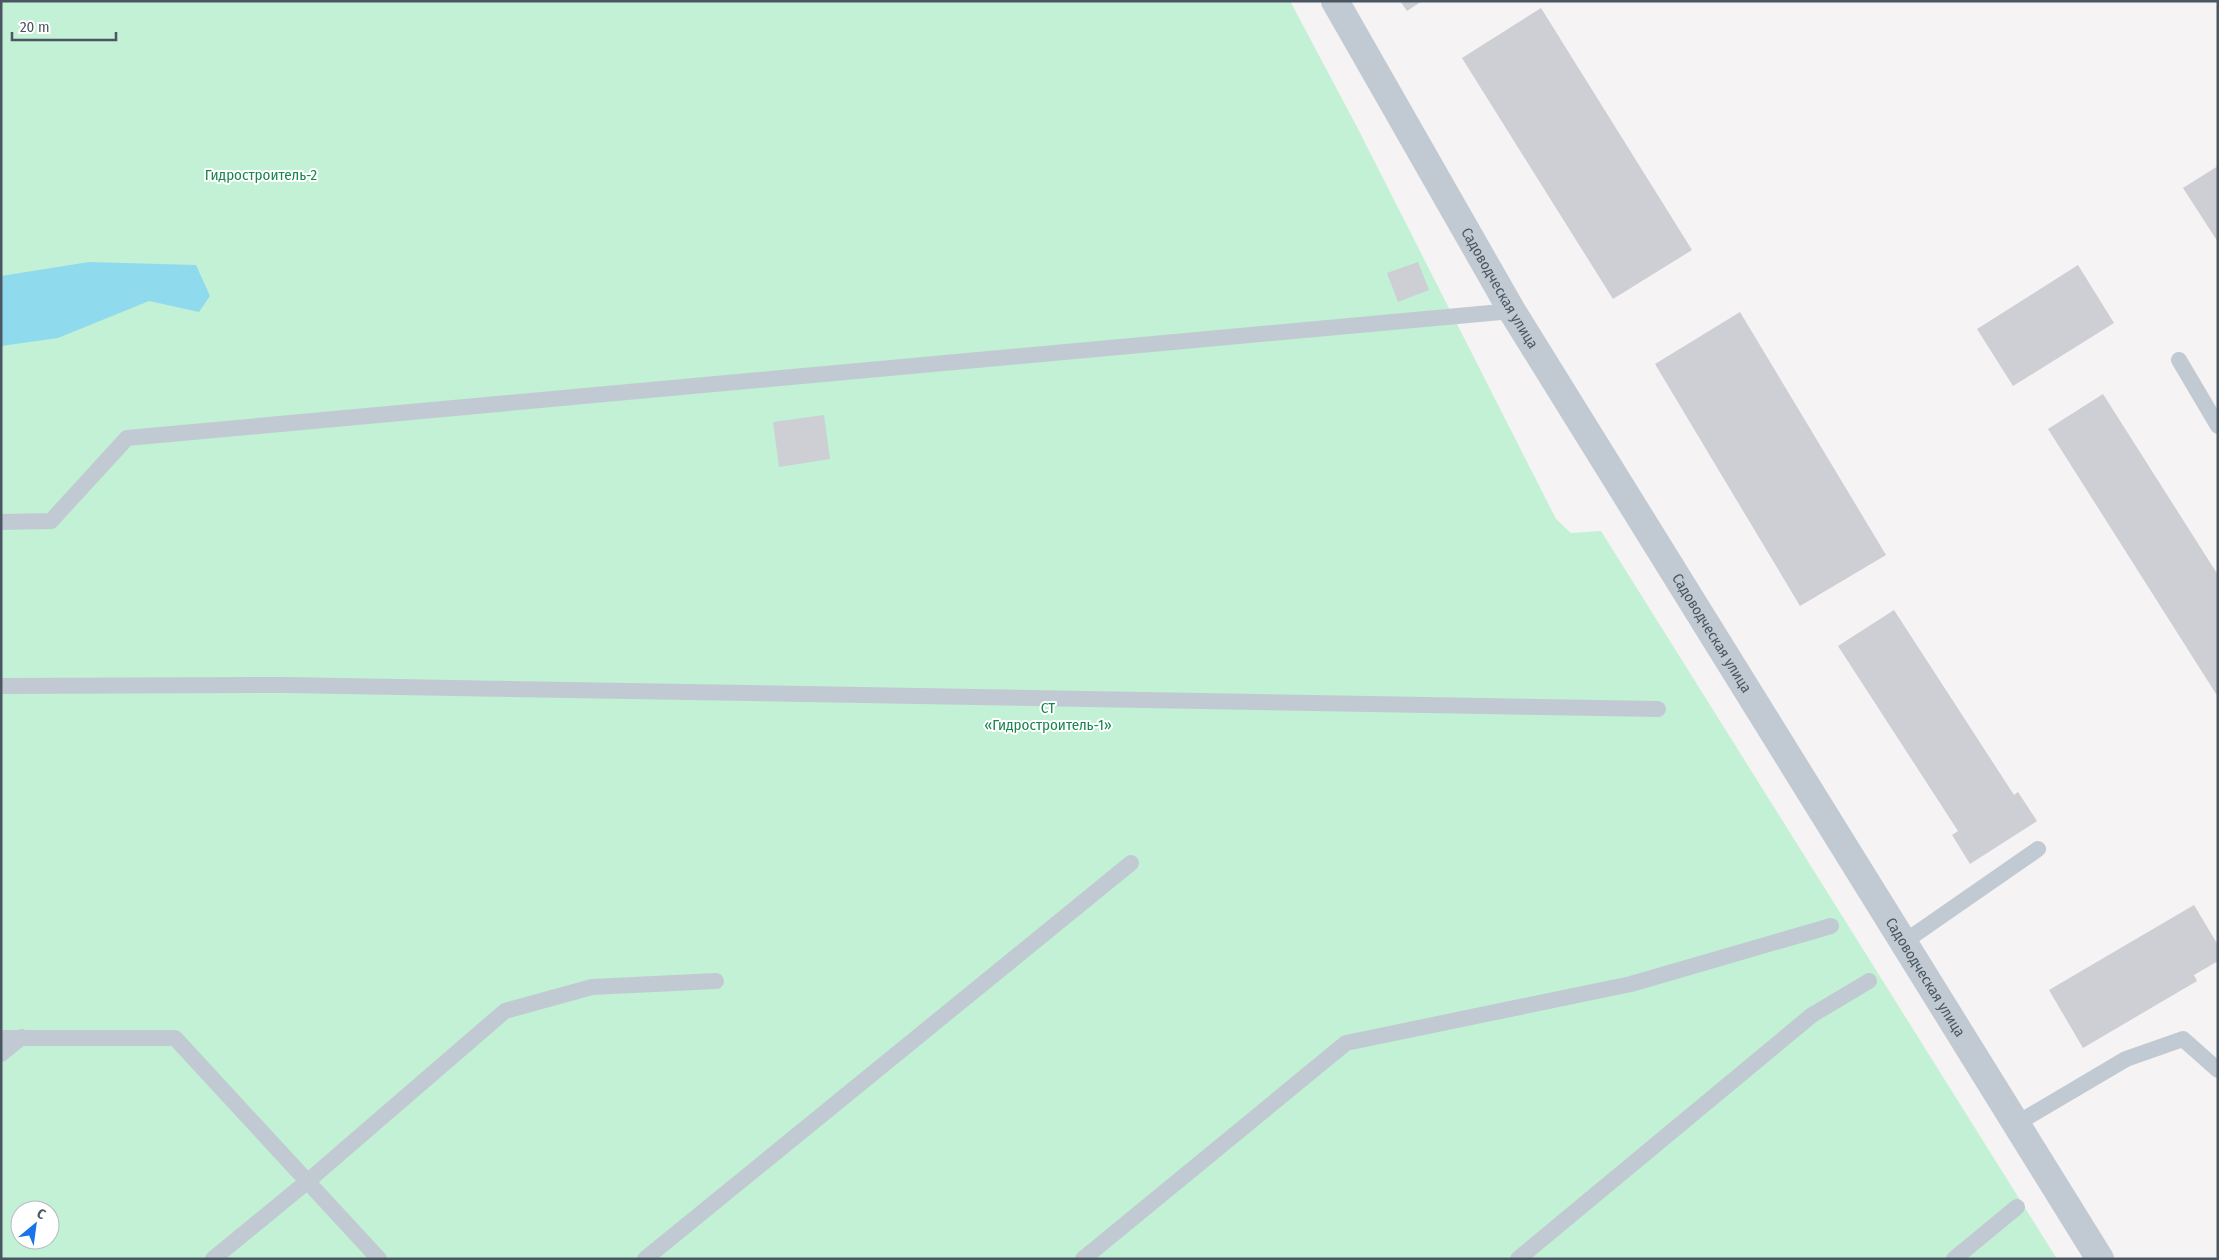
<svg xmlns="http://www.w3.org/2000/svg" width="2219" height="1260" viewBox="0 0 2219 1260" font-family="'Fira Sans Condensed',sans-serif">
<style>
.green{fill:#c3f1d5;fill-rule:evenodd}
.water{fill:#90daee}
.building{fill:#cdcfd5}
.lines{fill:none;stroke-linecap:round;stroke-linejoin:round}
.lane{stroke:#c1cad2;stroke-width:16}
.street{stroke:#c1cad2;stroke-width:28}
.labels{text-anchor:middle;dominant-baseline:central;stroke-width:4;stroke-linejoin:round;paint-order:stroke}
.park-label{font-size:15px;fill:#17864f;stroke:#fff}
.street-label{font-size:15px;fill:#4a5661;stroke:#fff}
</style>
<rect width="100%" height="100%" fill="#f5f3f3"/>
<!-- green -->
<path class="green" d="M1 1H1290L1357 127 1556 519 1571 533 1601 531 2057 1259H1ZM20 1210H50V1240H20Z"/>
<!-- water -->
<polygon class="water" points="89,262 196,265 210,296 199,312 149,301 58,338 1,346 1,276"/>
<!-- building -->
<g class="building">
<polygon points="1400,1 1422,1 1407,11"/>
<polygon points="1541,8 1692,250 1613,299 1462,58"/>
<polygon points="2218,166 2218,242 2183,188"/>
<polygon points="1418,262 1429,290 1398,302 1387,273"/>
<polygon points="2078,265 2114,323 2013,386 1977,329"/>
<polygon points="1740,312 1886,555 1800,606 1655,364"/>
<polygon points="2103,394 2218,575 2218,697 2048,429"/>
<polygon points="824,415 830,459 779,467 773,422"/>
<polygon points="1894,610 2014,795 2018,792 2037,821 1970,864 1952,835 1958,831 1838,646"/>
<polygon points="2194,905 2218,945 2218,961 2194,975 2197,981 2083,1048 2049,990"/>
</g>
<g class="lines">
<!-- lane -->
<g class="lane">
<polyline points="2179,360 2218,426"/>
<polyline points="1,522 51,521 127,438 1512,311"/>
<polyline points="1,686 286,685 1658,709"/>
<polyline points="1904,942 2038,849"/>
<polyline points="1,1038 175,1038 379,1259"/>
<polyline points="1,1054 22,1037"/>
<polyline points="2016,1124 2126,1059 2183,1039 2218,1070"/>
<polyline points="213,1259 308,1181 505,1011 592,987 716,981"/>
<polyline points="645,1259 1131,863"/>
<polyline points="1083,1259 1346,1043 1631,984 1831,926"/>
<polyline points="1518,1259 1812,1015 1869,981"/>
<polyline points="1954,1259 2017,1207"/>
</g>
<!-- street -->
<path class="street" id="s1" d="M1335 1 1512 311 2100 1259"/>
</g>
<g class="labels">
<!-- park labels -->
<g class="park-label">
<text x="261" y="175">Гидростроитель-2</text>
<text x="1048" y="708">СТ<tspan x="1048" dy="17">«Гидростроитель-1»</tspan></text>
</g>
<!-- street labels -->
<g class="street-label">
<text stroke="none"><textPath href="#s1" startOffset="331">Садоводческая улица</textPath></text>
<text stroke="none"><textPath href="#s1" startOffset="736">Садоводческая улица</textPath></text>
<text stroke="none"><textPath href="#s1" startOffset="1141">Садоводческая улица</textPath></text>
</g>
</g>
<!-- border -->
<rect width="2219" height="1260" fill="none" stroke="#4a5661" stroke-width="5"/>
<!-- north arrow -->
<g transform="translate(35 1225) rotate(29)"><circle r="24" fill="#ffffff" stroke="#b7bbc0"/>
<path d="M0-4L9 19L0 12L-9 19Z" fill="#1a73e8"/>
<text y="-8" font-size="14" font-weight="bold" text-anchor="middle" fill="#4a5661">С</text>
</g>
<!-- scale -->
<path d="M12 32v8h104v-8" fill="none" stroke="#4a5661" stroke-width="2.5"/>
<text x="20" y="32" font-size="15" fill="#4a5661" stroke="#ffffff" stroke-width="4" paint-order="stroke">20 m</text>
</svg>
